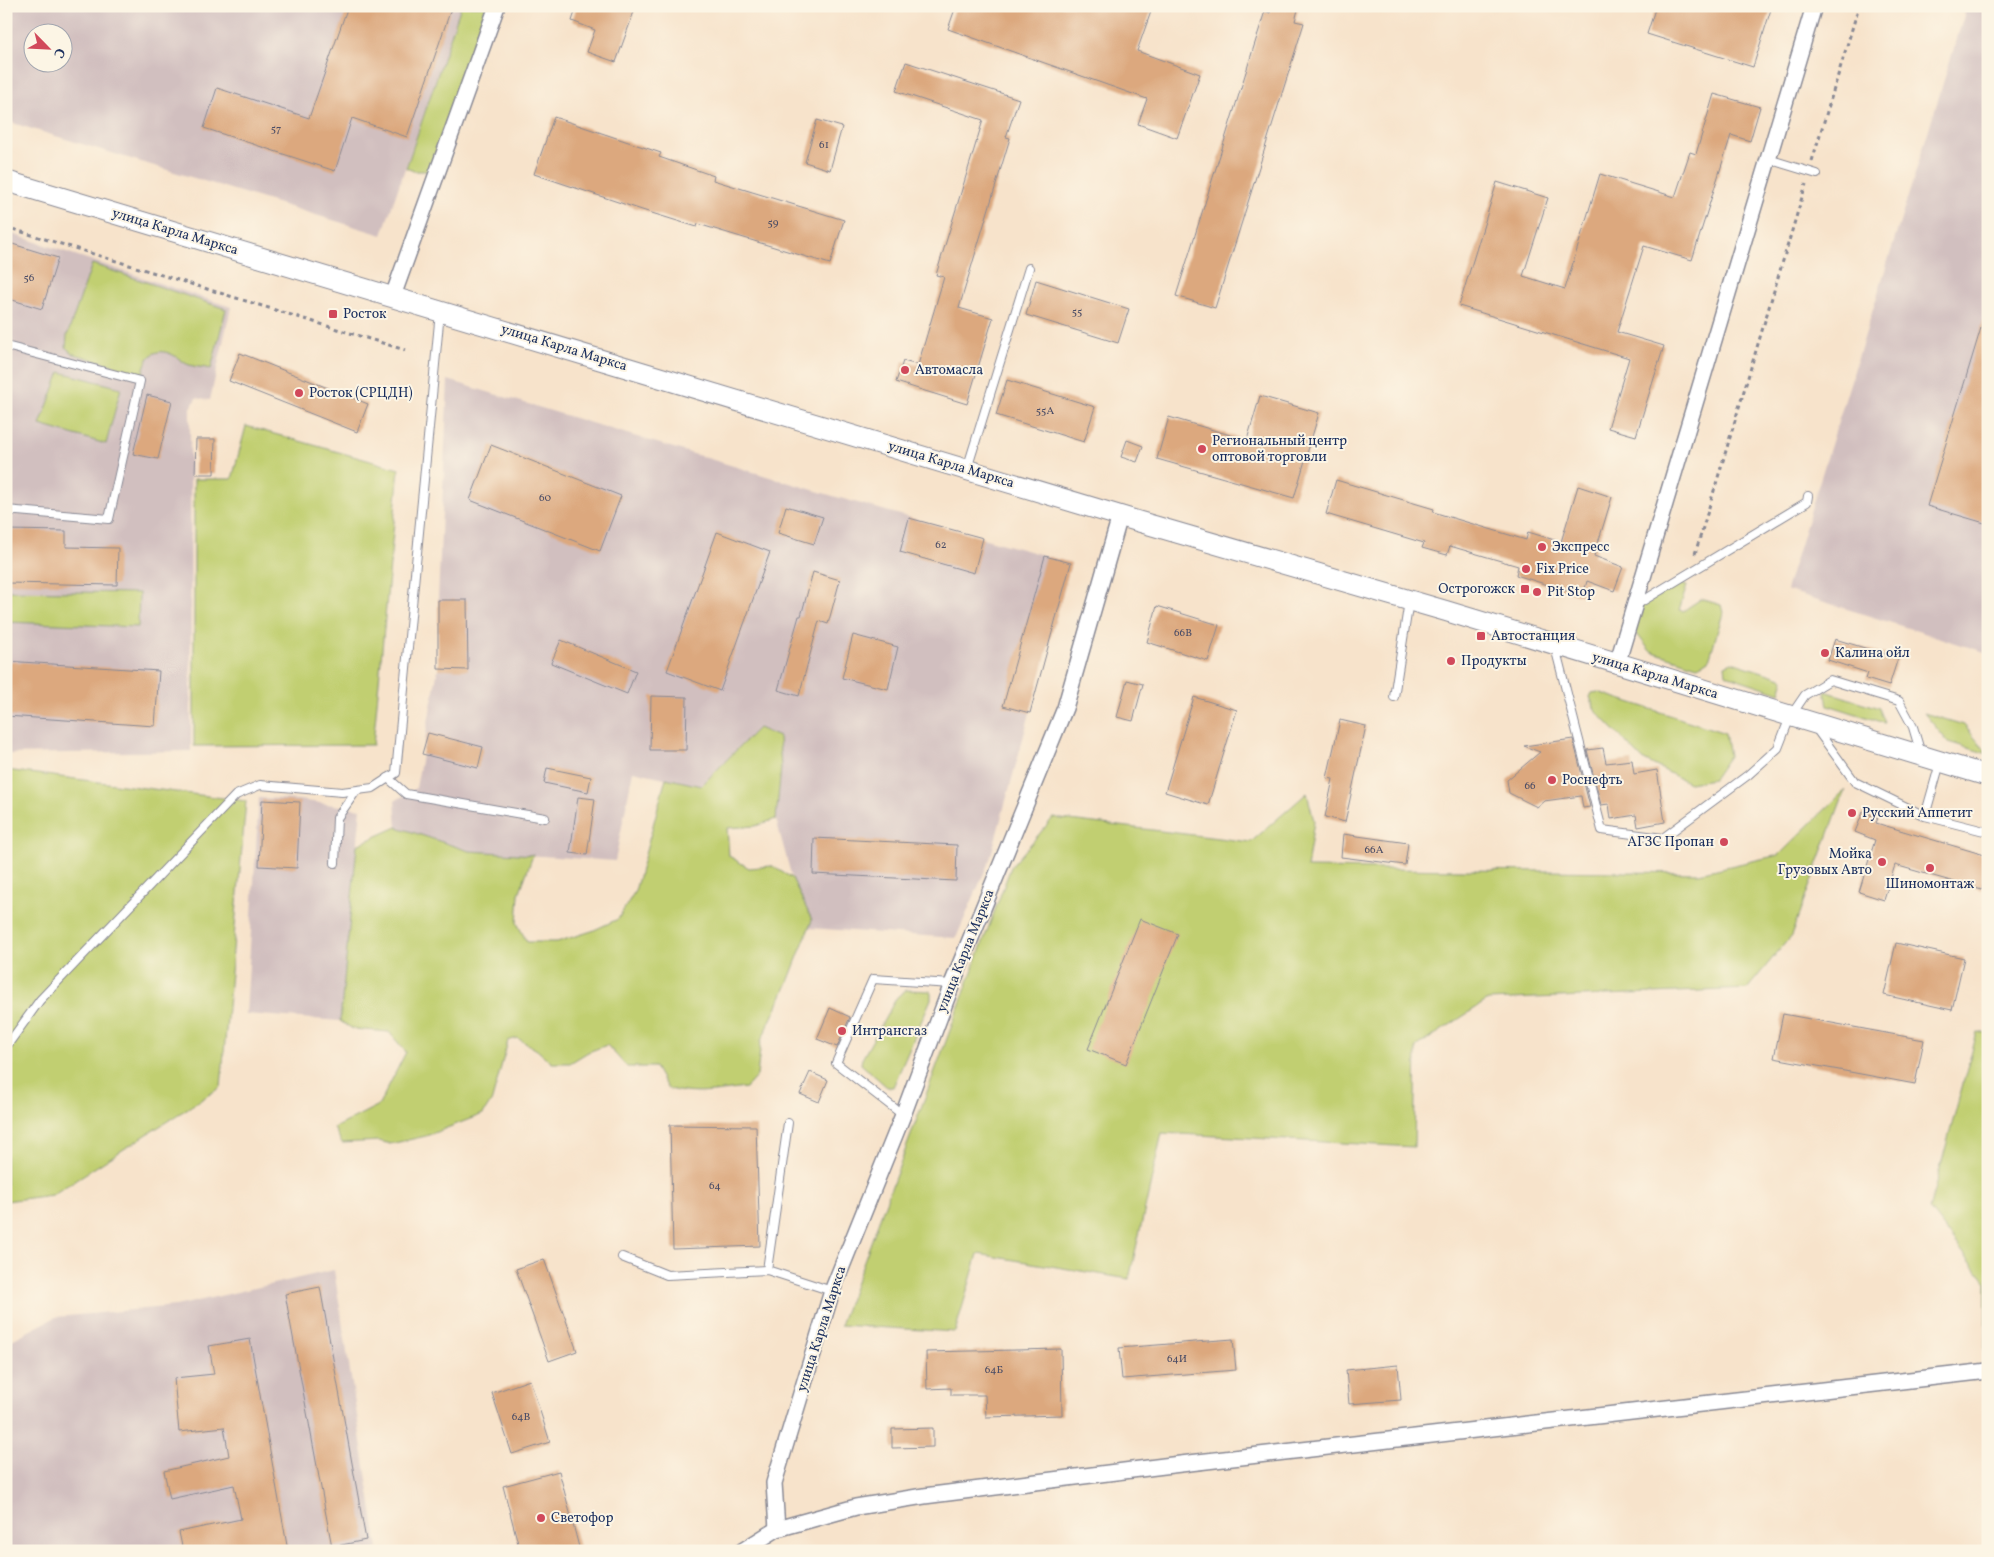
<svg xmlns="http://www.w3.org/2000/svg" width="1994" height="1557" viewBox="0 0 1994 1557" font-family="Vollkorn,serif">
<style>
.industrial{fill:#d1bfbf;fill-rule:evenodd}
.green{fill:#c1cf71;stroke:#6e7f68}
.building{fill:#dca87e}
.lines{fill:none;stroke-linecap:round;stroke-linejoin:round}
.lane-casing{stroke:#898994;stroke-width:10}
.street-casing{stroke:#898994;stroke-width:18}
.secondary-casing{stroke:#898994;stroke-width:22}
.path{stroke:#898994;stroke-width:3;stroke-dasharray:4 4;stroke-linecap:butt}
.lane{stroke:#fff;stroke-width:8}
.street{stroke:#fff;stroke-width:15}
.secondary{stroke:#fff;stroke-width:20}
.poi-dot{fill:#d1495b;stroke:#fcf5e5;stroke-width:2}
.labels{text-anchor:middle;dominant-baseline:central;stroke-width:4;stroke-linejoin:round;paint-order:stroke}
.number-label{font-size:11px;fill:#4b4d66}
.street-label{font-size:14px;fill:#1b2f5e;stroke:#fcf5e5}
.poi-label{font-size:14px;fill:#1b2f5e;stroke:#fcf5e5;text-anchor:start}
</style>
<rect width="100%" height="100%" fill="#fcf5e5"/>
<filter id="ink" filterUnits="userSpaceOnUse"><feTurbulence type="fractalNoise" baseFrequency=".02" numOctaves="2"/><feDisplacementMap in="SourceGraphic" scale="10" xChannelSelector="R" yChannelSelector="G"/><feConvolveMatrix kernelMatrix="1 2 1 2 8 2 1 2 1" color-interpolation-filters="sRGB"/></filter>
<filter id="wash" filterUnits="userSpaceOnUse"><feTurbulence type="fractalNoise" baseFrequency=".0096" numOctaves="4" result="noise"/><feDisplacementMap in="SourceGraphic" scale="20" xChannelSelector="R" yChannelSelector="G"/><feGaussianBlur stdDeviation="1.12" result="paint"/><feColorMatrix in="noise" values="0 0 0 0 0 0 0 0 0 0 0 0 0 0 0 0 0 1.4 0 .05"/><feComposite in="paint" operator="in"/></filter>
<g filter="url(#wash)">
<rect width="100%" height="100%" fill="#f7e3cb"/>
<!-- industrial -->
<g class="industrial">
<path d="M6 6H461L382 235 6 121ZM32 32H62V62H32Z"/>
<polygon points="1967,6 1988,6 1988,653 1786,590"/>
<polygon points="6,232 231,307 210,400 196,398 190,410 191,751 6,754"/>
<polygon points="448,380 833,496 1071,563 990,859 956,938 809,928 812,920 792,878 776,819 781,768 758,728 701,786 633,771 615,861 469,851 397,827 395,801 416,788 438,669 438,600"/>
<polygon points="259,798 299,800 361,809 340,1021 246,1014"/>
<polygon points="334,1270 378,1549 371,1551 6,1551 6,1343 56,1317 176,1306"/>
</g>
<!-- green -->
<g class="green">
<polygon points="461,6 486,6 429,171 414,171 406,168"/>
<path d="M92 264 226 309 211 369C203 367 191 367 185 363 181 361 179 358 175 356 157 346 146 354 143 374L71 353 66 347 67 336Z"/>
<polygon points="60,372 121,388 106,444 40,425"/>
<polygon points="246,426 399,469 373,745 194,746 194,479 232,479"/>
<polygon points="1679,583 1687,586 1679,610 1683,611 1701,599 1721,605 1723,613 1709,660 1703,664 1697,666 1650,651 1634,630 1638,608"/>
<polygon points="6,591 139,593 138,627 6,622"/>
<polygon points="1732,662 1784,679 1780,693 1729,676 1726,674 1725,665"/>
<polygon points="1825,691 1879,708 1885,723 1828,705"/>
<polygon points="1598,692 1725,733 1729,756 1713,779 1689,783 1642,759 1595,710 1590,697 1592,693"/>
<polygon points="1924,713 1964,725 1988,754 1948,742"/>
<path d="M758 728 779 737 781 768 776 819 755 826 727 828 729 856 749 868 772 866 792 878 812 920 788 982 761 1041 757 1076 746 1088C719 1091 693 1097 667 1088L655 1067H627L607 1045 588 1052 570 1063H552L537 1050 517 1038 508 1041 492 1100 483 1114 426 1136 390 1144 379 1141 342 1143 334 1128 379 1105 406 1052 389 1032 353 1029 340 1021 357 845 397 827 469 851 533 855 519 894 517 923 527 942H557L592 931 618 919 635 891 666 778 701 786Z"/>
<polygon points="6,770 246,801 221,1087 52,1195 6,1201"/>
<polygon points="1845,790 1791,936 1747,989 1488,1000 1416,1047 1414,1147 1162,1133 1129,1279 978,1254 955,1332 840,1325 1011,867 1053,818 1251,842 1307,793 1314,821 1307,868 1699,873 1779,855"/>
<polygon points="906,990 931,991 931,999 893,1087 887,1087 861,1064 862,1059 897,997"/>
<polygon points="1977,1032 1988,1034 1988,1347 1985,1356 1986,1282 1929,1209"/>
</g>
<g id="blocks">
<!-- building -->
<g class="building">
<polygon points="348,6 452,6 407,137 352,118 335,171 204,128 217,88 309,118"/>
<polygon points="577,6 636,6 616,62 587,52 595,30 572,21"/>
<polygon points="956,6 1153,6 1137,51 1200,74 1177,138 1138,124 1147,99 948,29"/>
<polygon points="1272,6 1299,6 1295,21 1304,23 1215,308 1176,296 1265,11 1270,13"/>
<polygon points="1656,6 1772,6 1753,67 1647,34"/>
<polygon points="906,62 1019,99 1006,137 1010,138 959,308 993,318 967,404 896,382 903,361 918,365 944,277 936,275 983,120 896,91"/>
<polygon points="1714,94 1760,107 1750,141 1731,135 1692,260 1644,246 1617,332 1664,346 1636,436 1608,428 1629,358 1459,306 1497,182 1548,198 1523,276 1565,289 1600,174 1675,197 1690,152 1696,154"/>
<polygon points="554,117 661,153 659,157 714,176 713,180 844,220 830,264 698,224 697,227 642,210 534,174"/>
<polygon points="817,120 842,127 830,170 805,162"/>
<polygon points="6,242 58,258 42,309 6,298"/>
<polygon points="1036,280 1129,309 1118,343 1026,315"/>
<polygon points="1984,318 1988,319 1988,524 1927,506"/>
<polygon points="240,353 368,404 357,432 229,381"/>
<polygon points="1007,380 1095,407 1084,442 996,415"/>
<polygon points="147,395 172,401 158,459 133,454"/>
<polygon points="1260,396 1319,413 1294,498 1157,459 1169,417 1247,440"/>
<polygon points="196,439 215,439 214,474 195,474"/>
<polygon points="1127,440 1143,446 1137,462 1121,457"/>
<polygon points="491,445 621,496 600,551 470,500"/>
<polygon points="1336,480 1434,509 1433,512 1526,540 1528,532 1561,542 1578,486 1612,497 1594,556 1623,567 1614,591 1587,581 1583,596 1516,575 1518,566 1450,546 1447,555 1422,548 1424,543 1326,514"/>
<polygon points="786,506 823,517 814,544 778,533"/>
<polygon points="909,518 983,538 974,573 900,552"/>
<polygon points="6,530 66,531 66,547 118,548 117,585 6,583"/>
<polygon points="717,532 770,552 720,691 667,671"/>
<polygon points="1045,556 1071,563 1030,713 1003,706"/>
<polygon points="813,572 840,580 828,624 819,621 799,696 778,690 799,616 801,616"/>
<polygon points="438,600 467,600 468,670 438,669"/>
<polygon points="1157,606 1219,625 1208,661 1147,642"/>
<polygon points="853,635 898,647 888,689 842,678"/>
<polygon points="1835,639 1898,658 1889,686 1866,679 1868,673 1828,660"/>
<polygon points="561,640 636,671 627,694 551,663"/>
<polygon points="6,661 159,671 155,726 6,716"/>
<polygon points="1127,680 1143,684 1133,721 1117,717"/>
<polygon points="651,696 687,697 686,750 650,750"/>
<polygon points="1194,697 1237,710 1208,805 1165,792"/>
<polygon points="1340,720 1366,726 1345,822 1325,817 1333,779 1327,778"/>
<polygon points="428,733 483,747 478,768 422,754"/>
<polygon points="1573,739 1590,807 1583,808 1581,796 1544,801 1537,807 1509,793 1507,780 1540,752 1524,746"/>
<polygon points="1603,748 1606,763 1632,760 1634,774 1657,770 1665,822 1638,827 1636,815 1611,819 1609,804 1601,805 1587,750"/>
<polygon points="547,768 591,777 588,792 544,783"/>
<polygon points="578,797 595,799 587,855 570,853"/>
<polygon points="262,800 300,802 297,868 259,866"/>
<polygon points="1863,812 1878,818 1876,823 1988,856 1988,870 1982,890 1895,865 1884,900 1859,892 1875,840 1855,832"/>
<polygon points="1343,834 1408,843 1405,865 1341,857"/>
<polygon points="814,838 957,845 956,881 813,874"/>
<polygon points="1140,919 1178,934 1126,1064 1088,1049"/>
<polygon points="1896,943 1964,958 1952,1010 1884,995"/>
<polygon points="830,1008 850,1017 837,1047 817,1039"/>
<polygon points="1783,1014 1924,1040 1915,1084 1774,1058"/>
<polygon points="810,1072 828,1080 819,1102 800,1094"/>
<polygon points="670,1125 756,1126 760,1246 673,1249"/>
<polygon points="544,1259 577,1351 549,1361 516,1269"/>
<polygon points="320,1287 366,1540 332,1547 285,1294"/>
<polygon points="250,1339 288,1551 183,1551 179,1532 241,1519 234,1485 170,1499 164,1471 229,1456 224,1427 179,1432 174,1378 214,1374 209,1346"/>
<polygon points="1233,1339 1236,1370 1122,1379 1119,1348"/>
<polygon points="1061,1349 1062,1415 986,1417 985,1395 951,1395 951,1388 927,1389 926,1352"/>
<polygon points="1398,1365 1401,1400 1349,1404 1346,1370"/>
<polygon points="530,1380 550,1442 512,1454 492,1393"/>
<polygon points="933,1428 933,1447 892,1448 892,1429"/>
<polygon points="559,1471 580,1551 520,1551 503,1486"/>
</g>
</g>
</g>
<g filter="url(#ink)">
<use href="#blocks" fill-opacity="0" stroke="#898994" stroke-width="1"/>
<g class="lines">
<defs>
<g id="lane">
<polyline points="1768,159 1817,174"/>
<polyline points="6,346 140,381 109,519 6,510"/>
<polyline points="967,469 1029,268"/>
<polyline points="1636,605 1807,502 1808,496"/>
<polyline points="1555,647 1602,830 1663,838 1748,775 1778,748 1790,717 1805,695 1830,680 1899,701 1913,727 1921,754"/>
<polyline points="1394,697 1409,601"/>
<polyline points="1815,727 1855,782 1925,816"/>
<polyline points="1940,763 1925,816 1988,832"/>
<polyline points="388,778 406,794 545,818"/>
<polyline points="335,863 337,818 356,791"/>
<polyline points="6,1047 40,1000 236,795 260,785 342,792 373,788 396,773 440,312"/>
<polyline points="903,1115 836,1063 873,979 952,984"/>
<polyline points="622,1257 667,1275 767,1270 832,1291"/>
<polyline points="767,1270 788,1123"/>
</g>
<g id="street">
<polyline points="393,296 497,6"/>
<polyline points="1617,664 1814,6"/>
<polyline points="777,1529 774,1483 832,1291 903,1115 952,984 1065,708 1120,516"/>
<polyline points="742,1551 777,1529 856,1507 924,1496 1172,1465 1988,1371"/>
</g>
<polyline id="secondary" points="6,181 1137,521 1446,611 1988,776"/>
</defs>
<!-- lane casing -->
<use href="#lane" class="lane-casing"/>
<!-- street casing -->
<use href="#street" class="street-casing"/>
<!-- secondary casing -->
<use href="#secondary" class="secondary-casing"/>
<!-- path -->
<g class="path">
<polyline points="1812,161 1859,6"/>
<polyline points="6,227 405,350"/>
<polyline points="1695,554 1806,184"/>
</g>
<!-- lane -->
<use href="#lane" class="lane"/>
<!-- street -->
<use href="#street" class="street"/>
<!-- secondary -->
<use href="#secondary" class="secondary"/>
</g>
</g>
<!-- markers -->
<g class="poi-dot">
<rect x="328" y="309" width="10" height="10" rx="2.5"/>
<circle cx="905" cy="370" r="5"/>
<circle cx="299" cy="393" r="5"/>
<circle cx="1202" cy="449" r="5"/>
<circle cx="1542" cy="547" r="5"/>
<circle cx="1526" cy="569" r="5"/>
<rect x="1520" y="584" width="10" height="10" rx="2.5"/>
<circle cx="1537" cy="592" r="5"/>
<rect x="1476" y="631" width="10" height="10" rx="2.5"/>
<circle cx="1825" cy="653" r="5"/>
<circle cx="1451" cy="661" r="5"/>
<circle cx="1552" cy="780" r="5"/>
<circle cx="1852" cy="813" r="5"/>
<circle cx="1724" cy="842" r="5"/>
<circle cx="1882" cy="862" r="5"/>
<circle cx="1930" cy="868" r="5"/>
<circle cx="842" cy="1031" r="5"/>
<circle cx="541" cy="1518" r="5"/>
</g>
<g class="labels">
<!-- number labels -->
<g class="number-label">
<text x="276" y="129">57</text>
<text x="824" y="145">61</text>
<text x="773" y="223">59</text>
<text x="29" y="278">56</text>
<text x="1077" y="312">55</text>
<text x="1045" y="411">55А</text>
<text x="545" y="498">60</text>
<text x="941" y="545">62</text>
<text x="1183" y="633">66В</text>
<text x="1530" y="786">66</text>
<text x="1374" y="850">66А</text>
<text x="715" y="1186">64</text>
<text x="1177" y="1359">64И</text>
<text x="994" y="1370">64Б</text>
<text x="521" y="1417">64В</text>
</g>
<!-- street labels -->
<g class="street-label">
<text transform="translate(175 232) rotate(17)">улица Карла Маркса</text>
<text transform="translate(564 348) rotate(17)">улица Карла Маркса</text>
<text transform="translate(951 465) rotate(17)">улица Карла Маркса</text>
<text transform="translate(1655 676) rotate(17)">улица Карла Маркса</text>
<text transform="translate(966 951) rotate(-68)">улица Карла Маркса</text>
<text transform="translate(822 1329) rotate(-72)">улица Карла Маркса</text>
</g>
<!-- poi labels -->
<g class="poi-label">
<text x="343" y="314">Росток</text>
<text x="915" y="370">Автомасла</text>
<text x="309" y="393">Росток (СРЦДН)</text>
<text x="1212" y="441">Региональный центр<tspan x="1212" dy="16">оптовой торговли</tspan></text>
<text x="1552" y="547">Экспресс</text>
<text x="1536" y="569">Fix Price</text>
<text x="1515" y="589" text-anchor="end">Острогожск</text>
<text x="1547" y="592">Pit Stop</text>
<text x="1491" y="636">Автостанция</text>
<text x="1835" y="653">Калина ойл</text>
<text x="1461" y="661">Продукты</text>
<text x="1562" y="780">Роснефть</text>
<text x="1862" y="813">Русский Аппетит</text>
<text x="1714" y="842" text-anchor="end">АГЗС Пропан</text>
<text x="1872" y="854" text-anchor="end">Мойка<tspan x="1872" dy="16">Грузовых Авто</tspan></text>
<text x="1930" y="884" text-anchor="middle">Шиномонтаж</text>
<text x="852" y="1031">Интрансгаз</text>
<text x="551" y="1518">Светофор</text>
</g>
</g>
<!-- margin -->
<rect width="1994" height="1557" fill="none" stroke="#fcf5e5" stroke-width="25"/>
<!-- north arrow -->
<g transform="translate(48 48) rotate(114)"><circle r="24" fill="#fcf5e5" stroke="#a2a6af"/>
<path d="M0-4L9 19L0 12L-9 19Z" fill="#d1495b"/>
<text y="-8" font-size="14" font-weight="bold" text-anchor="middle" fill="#1b2f5e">С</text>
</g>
</svg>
